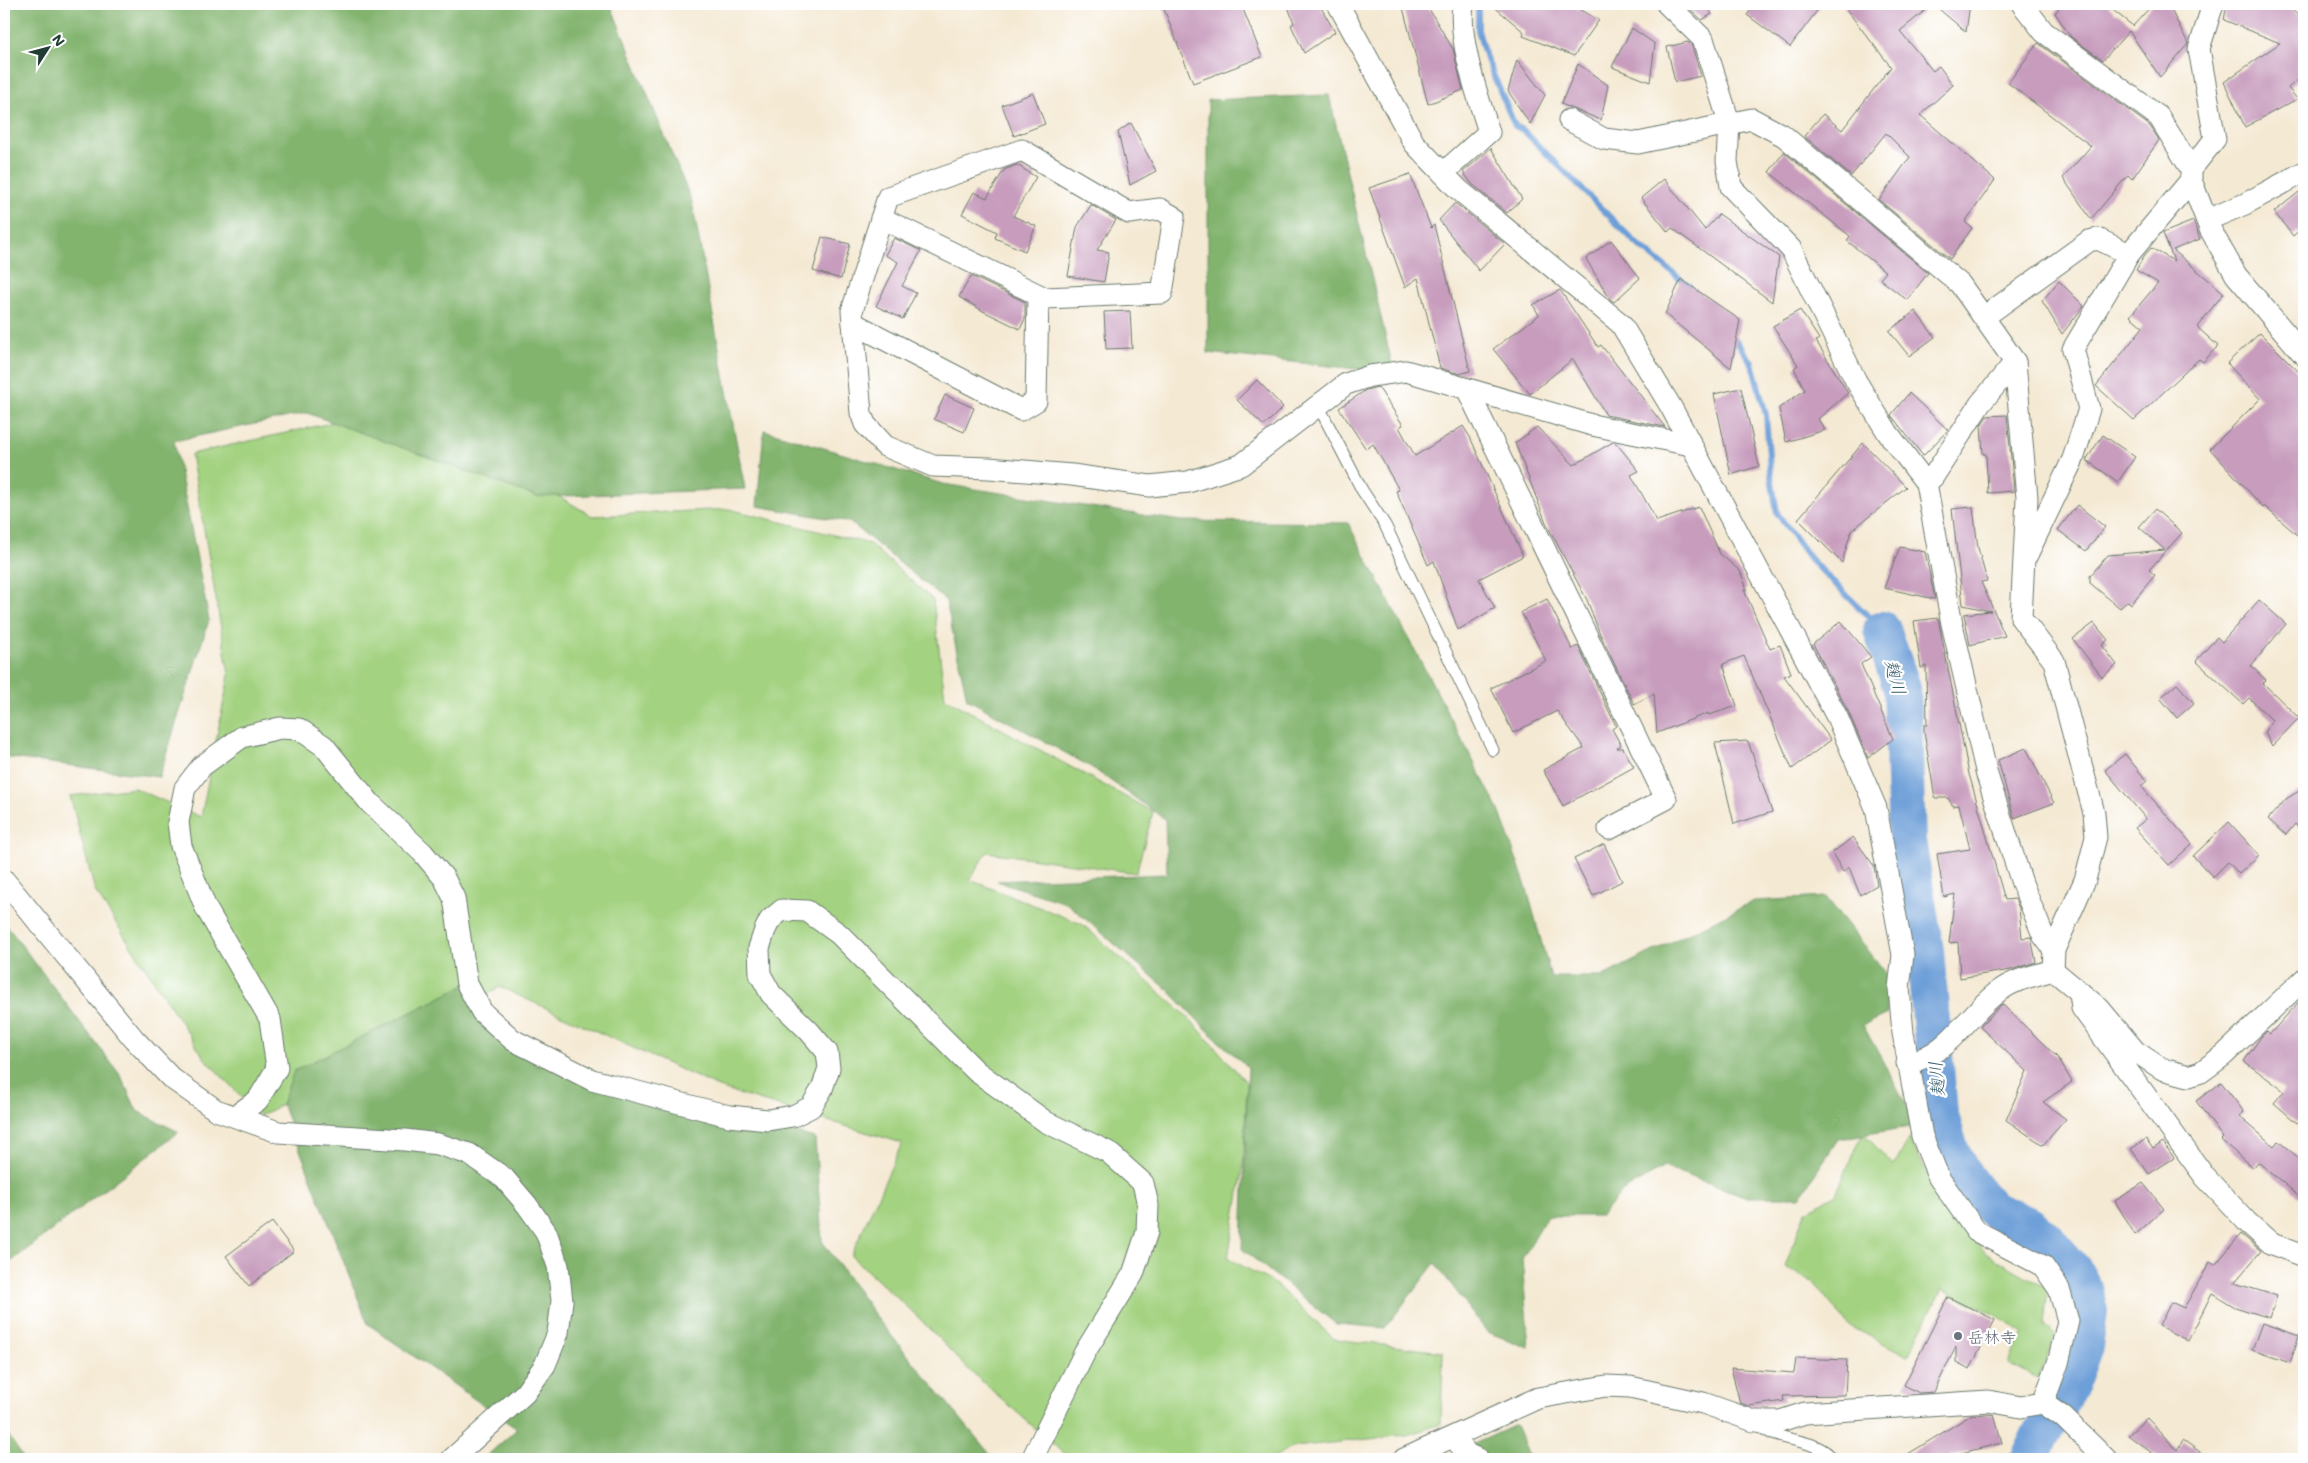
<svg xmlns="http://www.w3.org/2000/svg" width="2308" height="1463" viewBox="0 0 2308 1463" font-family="Mali,'Klee One',sans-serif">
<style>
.green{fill:#a3d280;stroke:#61885a}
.forest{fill:#82b46e;stroke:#507851}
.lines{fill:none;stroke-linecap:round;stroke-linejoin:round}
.stream{stroke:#6d9fd8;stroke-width:6}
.river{stroke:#6d9fd8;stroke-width:38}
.building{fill:#c79cbd}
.lane-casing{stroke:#6a796c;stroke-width:13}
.street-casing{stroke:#6a796c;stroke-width:23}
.lane{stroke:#fff;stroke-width:11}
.street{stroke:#fff;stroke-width:21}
.worship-dot{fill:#6b7280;stroke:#fff;stroke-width:2}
.labels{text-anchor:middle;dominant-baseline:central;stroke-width:4.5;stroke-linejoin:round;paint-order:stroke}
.worship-label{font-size:16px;fill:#5b616d;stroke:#fff;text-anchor:start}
.water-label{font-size:18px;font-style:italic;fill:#3a5f6d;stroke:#fff}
</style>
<rect width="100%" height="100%" fill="#fff"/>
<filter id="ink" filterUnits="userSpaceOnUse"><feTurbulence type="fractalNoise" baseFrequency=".02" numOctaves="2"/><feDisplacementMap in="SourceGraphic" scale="10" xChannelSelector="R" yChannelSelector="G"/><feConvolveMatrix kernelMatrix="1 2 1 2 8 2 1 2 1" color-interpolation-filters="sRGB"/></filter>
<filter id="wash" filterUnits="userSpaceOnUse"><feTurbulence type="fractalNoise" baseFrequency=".0096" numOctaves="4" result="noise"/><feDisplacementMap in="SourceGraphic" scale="20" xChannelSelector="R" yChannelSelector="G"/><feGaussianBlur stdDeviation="1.12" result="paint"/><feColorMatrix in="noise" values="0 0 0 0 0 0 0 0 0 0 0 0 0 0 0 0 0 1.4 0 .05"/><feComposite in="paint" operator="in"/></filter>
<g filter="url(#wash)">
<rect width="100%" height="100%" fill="#f4e9d3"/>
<!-- green -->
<g class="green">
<polygon points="362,416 496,459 592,516 729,509 870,544 933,600 945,698 1153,812 1136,873 987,852 970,880 1082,924 1189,1018 1247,1083 1243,1170 1228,1258 1275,1284 1334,1339 1443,1352 1441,1424 1407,1435 1293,1447 1270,1459 1070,1459 969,1370 918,1317 851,1256 902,1143 725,1090 500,987 260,1116 205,1059 95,891 70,796 134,788 201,817 229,675 191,454"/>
<polygon points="1863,1133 1894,1166 1909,1139 1949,1212 1987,1254 2048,1289 2044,1325 2056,1336 2038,1378 2008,1363 2024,1333 2001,1318 1942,1289 1908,1356 1848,1325 1814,1283 1785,1267 1805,1212 1836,1194"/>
</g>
<!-- forest -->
<g class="forest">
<polygon points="4,4 610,4 692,202 745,489 537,497 307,413 174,441 209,620 159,777 4,757"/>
<polygon points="1329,95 1394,373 1208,353 1208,100"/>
<polygon points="764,430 943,484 1181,521 1348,523 1499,810 1527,889 1551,977 1601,977 1754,901 1826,897 1886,973 1887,1014 1863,1025 1906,1104 1915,1126 1838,1139 1800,1197 1747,1197 1664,1167 1623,1191 1601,1216 1547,1216 1522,1259 1529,1348 1487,1332 1435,1263 1385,1328 1336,1324 1242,1249 1248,1067 1217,1040 1168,990 1068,904 997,881 1167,874 1165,819 1091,767 967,699 946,601 850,522 757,506"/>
<polygon points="4,922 121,1076 137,1111 179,1132 4,1267"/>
<polygon points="467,984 495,1038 702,1109 815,1138 822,1241 880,1322 994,1459 483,1459 517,1429 368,1324 282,1104 294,1071"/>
<polygon points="1516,1425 1530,1459 1441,1459"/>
<polygon points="4,1429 24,1459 4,1459"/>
</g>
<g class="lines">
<!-- stream -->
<g class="stream">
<polyline points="1478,4 1478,30 1485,55 1515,126 1523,130 1635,242 1689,286"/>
<polyline points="1732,335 1752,363 1766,415 1770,470 1777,513 1810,559 1882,630"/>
</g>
<!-- river -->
<polyline class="river" points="1882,630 1902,688 1907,841 1925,951 1939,1113 1950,1150 1961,1172 1981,1198 1997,1212 2032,1227 2052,1246 2073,1270 2083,1288 2089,1311 2084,1346 2071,1381 2028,1459"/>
</g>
<g id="blocks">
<!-- building -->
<g class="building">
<polygon points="1162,4 1241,4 1262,57 1193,83"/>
<polygon points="1287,4 1319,4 1335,32 1304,53 1291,25 1294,23"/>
<polygon points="1402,4 1426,4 1453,49 1463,90 1428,104"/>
<polygon points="1491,4 1569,4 1599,20 1574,56 1523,36 1524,32"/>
<polygon points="1685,4 1705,4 1712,14 1702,20"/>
<polygon points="1756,4 1822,4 1790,47 1747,15"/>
<polygon points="1842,4 1933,4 1900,31 1933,71 1939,66 1953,85 1920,115 1995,180 1965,222 1972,228 1950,259 1879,200 1910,157 1886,133 1851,176 1804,136 1823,114 1842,130 1891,67"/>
<polygon points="1933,4 1970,4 1966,32"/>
<polygon points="2062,4 2105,4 2133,26 2153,4 2168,4 2188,43 2187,45 2160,77 2129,31 2103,60 2071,37 2055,13"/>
<polygon points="2227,4 2286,4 2304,21 2304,75 2288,88 2297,99 2245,127 2224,82 2280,43 2224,20"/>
<polygon points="1632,28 1655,44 1650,82 1612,67"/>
<polygon points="1688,42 1692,46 1701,76 1675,82 1667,47"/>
<polygon points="2038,43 2150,126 2159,140 2132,179 2128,175 2091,219 2063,178 2091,146 2008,83"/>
<polygon points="1517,60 1545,95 1530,124 1508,91"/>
<polygon points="1578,64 1608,85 1601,120 1561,104"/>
<polygon points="1033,93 1045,124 1014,136 1002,105"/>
<polygon points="1131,123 1156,171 1130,185 1118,132"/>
<polygon points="1491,148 1522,199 1507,213 1472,184 1463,172"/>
<polygon points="1784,152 1928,273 1907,300 1880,279 1886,272 1847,241 1850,236 1769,172"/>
<polygon points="1017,165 1036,177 1013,216 1036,226 1025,251 995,238 997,232 962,214 974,192 987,198 1004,170"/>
<polygon points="1410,174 1431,228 1434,225 1470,371 1460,374 1440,368 1418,278 1405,287 1369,188"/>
<polygon points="1664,179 1705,230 1719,214 1779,257 1772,302 1672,228 1668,232 1641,198"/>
<polygon points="2304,188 2304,226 2293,236 2274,212"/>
<polygon points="1455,203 1505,244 1479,271 1439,220"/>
<polygon points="1091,205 1116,220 1097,250 1109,252 1104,282 1068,276 1077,227"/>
<polygon points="2193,221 2200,239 2173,250 2224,293 2197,327 2218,346 2203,362 2199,359 2134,420 2096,386 2143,327 2130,316 2158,283 2136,270 2144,256 2151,248 2174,261 2163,233"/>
<polygon points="822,237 850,244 841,279 813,271"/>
<polygon points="894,238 921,251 902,286 916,293 903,319 876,306 898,262 885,255"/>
<polygon points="1611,240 1640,278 1614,302 1610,299 1586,259"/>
<polygon points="971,276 1025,302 1025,319 1020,329 983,311 959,297"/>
<polygon points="1681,279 1740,320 1731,368 1665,314"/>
<polygon points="2059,281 2084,306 2062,334 2042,301"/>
<polygon points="1560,290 1598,347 1601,345 1665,427 1606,415 1573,359 1530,394 1493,349 1539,315 1533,305"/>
<polygon points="1800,310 1819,339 1816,341 1848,393 1818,419 1825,430 1786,442 1779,408 1805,390 1794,368 1798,365 1773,326"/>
<polygon points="1130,311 1132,348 1106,349 1104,312"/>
<polygon points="1915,311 1935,337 1909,356 1889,331"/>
<polygon points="2260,333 2304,377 2304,541 2264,506 2263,507 2210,449 2260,399 2227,363"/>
<polygon points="1257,380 1283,407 1264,426 1237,400"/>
<polygon points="1378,387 1403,425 1399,427 1415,456 1463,426 1470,437 1523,556 1479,579 1495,608 1458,630 1434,561 1428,565 1396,491 1399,490 1373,444 1366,449 1339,408 1366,390"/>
<polygon points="1741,388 1759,466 1731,475 1714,394"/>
<polygon points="1909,393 1948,430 1923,456 1891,415"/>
<polygon points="945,395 974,408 964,432 934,419"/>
<polygon points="2007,415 2014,491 1988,493 1986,454 1983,454 1981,425 1987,416"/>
<polygon points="1537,427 1574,465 1613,442 1616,443 1639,471 1631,475 1657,521 1699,507 1720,554 1740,571 1747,589 1744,590 1770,649 1780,645 1791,673 1784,676 1831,740 1792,769 1744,656 1723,664 1737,706 1709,715 1708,713 1657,733 1654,694 1634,704 1600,634 1587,600 1547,525 1515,443"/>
<polygon points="2103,435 2135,457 2118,482 2086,460"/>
<polygon points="1863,443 1906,487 1851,531 1842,563 1798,519"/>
<polygon points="2077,505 2105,527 2086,551 2058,530"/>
<polygon points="1973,507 1978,548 1987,581 1981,582 2005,636 1970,645 1964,614 1991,611 1963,605 1952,509"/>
<polygon points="2155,509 2182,533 2149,570 2155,575 2131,604 2128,601 2120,608 2090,583 2090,576 2108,555 2165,550 2139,527"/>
<polygon points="1900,547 1925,552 1935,599 1884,588"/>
<polygon points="1547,599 1572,649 1578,646 1616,726 1612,729 1621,745 1617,748 1623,748 1634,767 1563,806 1543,770 1584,748 1557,711 1513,733 1491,688 1546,661 1521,612"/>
<polygon points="2259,600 2286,624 2251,666 2266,680 2263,683 2299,718 2272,746 2265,733 2272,720 2249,698 2243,704 2196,661 2217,637 2222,642"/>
<polygon points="1938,618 1969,774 2005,900 2015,899 2019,908 2022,938 2031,937 2036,962 2011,970 1960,978 1958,942 1949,943 1955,894 1944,897 1937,854 1970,849 1959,805 1953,806 1948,798 1935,798 1924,732 1924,725 1927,725 1926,666 1921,668 1914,621"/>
<polygon points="1841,621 1871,657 1861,664 1893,739 1868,758 1848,711 1813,644"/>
<polygon points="2094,623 2108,640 2102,645 2117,665 2102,677 2073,639"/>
<polygon points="2177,684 2194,703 2177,718 2160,698"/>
<polygon points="1748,741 1772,812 1734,824 1715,743"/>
<polygon points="2026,748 2054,803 2014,818 1998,760"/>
<polygon points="2125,754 2147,781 2141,786 2192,844 2169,865 2135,828 2146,819 2105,770"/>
<polygon points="2304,788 2304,833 2295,824 2286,835 2268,819 2286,799"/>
<polygon points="2229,822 2259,855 2239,874 2228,862 2213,877 2193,856"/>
<polygon points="1853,837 1874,866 1877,885 1860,895 1849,867 1843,872 1832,853"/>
<polygon points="1604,844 1622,881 1593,896 1574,859"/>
<polygon points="2304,996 2304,1115 2297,1123 2274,1103 2284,1091 2244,1061 2261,1037 2267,1031 2270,1034"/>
<polygon points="2002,1004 2058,1058 2072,1082 2043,1102 2066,1119 2043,1145 2006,1120 2027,1071 1980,1027"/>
<polygon points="2221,1082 2244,1112 2239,1116 2274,1146 2278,1141 2304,1162 2304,1200 2258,1162 2253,1168 2221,1140 2223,1138 2196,1101"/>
<polygon points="2146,1139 2153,1149 2163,1142 2174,1158 2149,1174 2131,1149"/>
<polygon points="2143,1183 2164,1209 2135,1235 2115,1201"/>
<polygon points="272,1222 294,1251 249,1286 226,1256"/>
<polygon points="2241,1234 2261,1251 2234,1283 2277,1296 2270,1318 2235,1307 2212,1293 2188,1341 2159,1326 2171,1302 2184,1308 2210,1262 2215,1265"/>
<polygon points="1948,1297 1995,1320 1970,1369 1956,1362 1956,1346 1934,1392 1919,1393 1904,1385"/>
<polygon points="2262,1323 2299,1336 2290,1363 2252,1350"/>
<polygon points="1796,1358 1847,1360 1845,1395 1783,1396 1784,1401 1749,1406 1740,1403 1731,1368 1794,1373"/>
<polygon points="1987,1414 1994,1415 2002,1443 1949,1456 1951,1459 1900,1459 1971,1415"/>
<polygon points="2147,1418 2177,1450 2183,1440 2210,1459 2160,1459 2128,1435"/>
</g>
</g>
</g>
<g filter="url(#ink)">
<use href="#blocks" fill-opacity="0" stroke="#6a796c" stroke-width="1"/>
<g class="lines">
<defs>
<g id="lane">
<polyline points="1318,405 1362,490 1385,525 1493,750"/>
<path d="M1754 1421C1775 1445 1814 1435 1833 1459"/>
</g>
<g id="street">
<polyline points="1338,4 1414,143 1458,189 1621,324 1671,407 1837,717 1876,808 1903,955 1899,988 1903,1033 1922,1136 1939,1178 1976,1231 2043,1266 2059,1289 2068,1321 2058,1363 2043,1403"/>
<polyline points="1667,4 1703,39 1729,122 1727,161 1731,187 1791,249 1856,381 1888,433 1926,483 1952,624 1987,775 2022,883 2043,935 2054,950"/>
<polyline points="2022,4 2044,32 2159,117 2191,169 2191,180 2210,229 2236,275 2304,355"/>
<polyline points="1569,120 1604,139 1638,143 1752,119 1784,136 1960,284 2015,362 2027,498 2021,618 2054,661 2094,813 2096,837 2085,880 2054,950 2053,970"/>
<polyline points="2191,169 2215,139 2199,49 2213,4"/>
<path d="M1443 173 1489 132C1478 96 1458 42 1463 4"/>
<polyline points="881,218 1045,298 1162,293 1174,217 1160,209 1129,213 1022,150 888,197 852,311 861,413 865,424 885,446 933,466 989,468 1072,475 1150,486 1188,482 1241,465 1346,384 1370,376 1406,371 1592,425 1691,445"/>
<polyline points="2207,220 2245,204 2304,172"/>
<polyline points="1984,317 2089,241 2098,239 2129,254"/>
<polyline points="853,323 1021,410 1036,401 1038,295"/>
<polyline points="1467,389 1666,799 1609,829"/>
<polyline points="1926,483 1933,477 1980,404 2015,362"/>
<polyline points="2027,555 2073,459 2089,409 2073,349 2129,254 2191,180"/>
<polyline points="4,880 134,1039 171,1078 216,1110 278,1132 405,1140 438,1144 469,1154 504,1178 527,1205 546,1232 558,1266 562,1301 558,1333 545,1365 525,1393 452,1459"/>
<polyline points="2053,970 2099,1008 2135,1051 2162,1069 2189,1076 2201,1072 2224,1055 2304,979"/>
<polyline points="2080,992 2082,1008 2205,1177 2248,1223 2272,1244 2304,1256"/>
<path d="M1907 1063C1949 1056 1967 1014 1999 991 2015 979 2034 976 2053 970"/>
<polyline points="241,1112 258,1100 277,1068 270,1019 206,908 181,846 178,822 185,788 202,766 242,737 280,728 299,729 324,746 370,803 423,853 444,878 454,898 467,984 482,1012 513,1040 592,1080 729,1116 768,1120 793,1116 811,1107 822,1089 829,1068 827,1052 809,1031 771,994 760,974 759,948 765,930 770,920 782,910 807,911 839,934 976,1071 1046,1122 1108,1152 1143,1183 1148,1205 1147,1232 1133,1274 1085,1352 1032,1459"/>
<polyline points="2043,1403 2063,1417 2106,1459"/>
<polyline points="1454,1437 1467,1454 1478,1459"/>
<polyline points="1404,1459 1538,1398 1606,1386 1630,1387 1703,1403 1754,1421 1780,1421 1805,1413 1988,1401 2021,1407 2043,1403"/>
</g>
</defs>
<!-- lane casing -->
<use href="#lane" class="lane-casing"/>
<!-- street casing -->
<use href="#street" class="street-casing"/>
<!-- lane -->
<use href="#lane" class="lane"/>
<!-- street -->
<use href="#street" class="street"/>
</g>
</g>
<!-- markers -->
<circle class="worship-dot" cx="1958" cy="1336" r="5"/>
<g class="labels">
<!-- worship labels -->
<g class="worship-label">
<text x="1968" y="1336">岳林寺</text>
</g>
<!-- water labels -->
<g class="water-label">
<text transform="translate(1896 677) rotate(76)">麹川</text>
<text transform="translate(1936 1079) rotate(-95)">麹川</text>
</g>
</g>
<!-- margin -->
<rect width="2308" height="1463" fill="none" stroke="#fff" stroke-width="20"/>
<!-- north arrow -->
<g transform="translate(48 48) rotate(54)" stroke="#ffffff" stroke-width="4" paint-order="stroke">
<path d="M0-4L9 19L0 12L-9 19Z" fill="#1f3d34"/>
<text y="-8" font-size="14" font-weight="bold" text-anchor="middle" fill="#1f3d34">N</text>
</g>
</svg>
